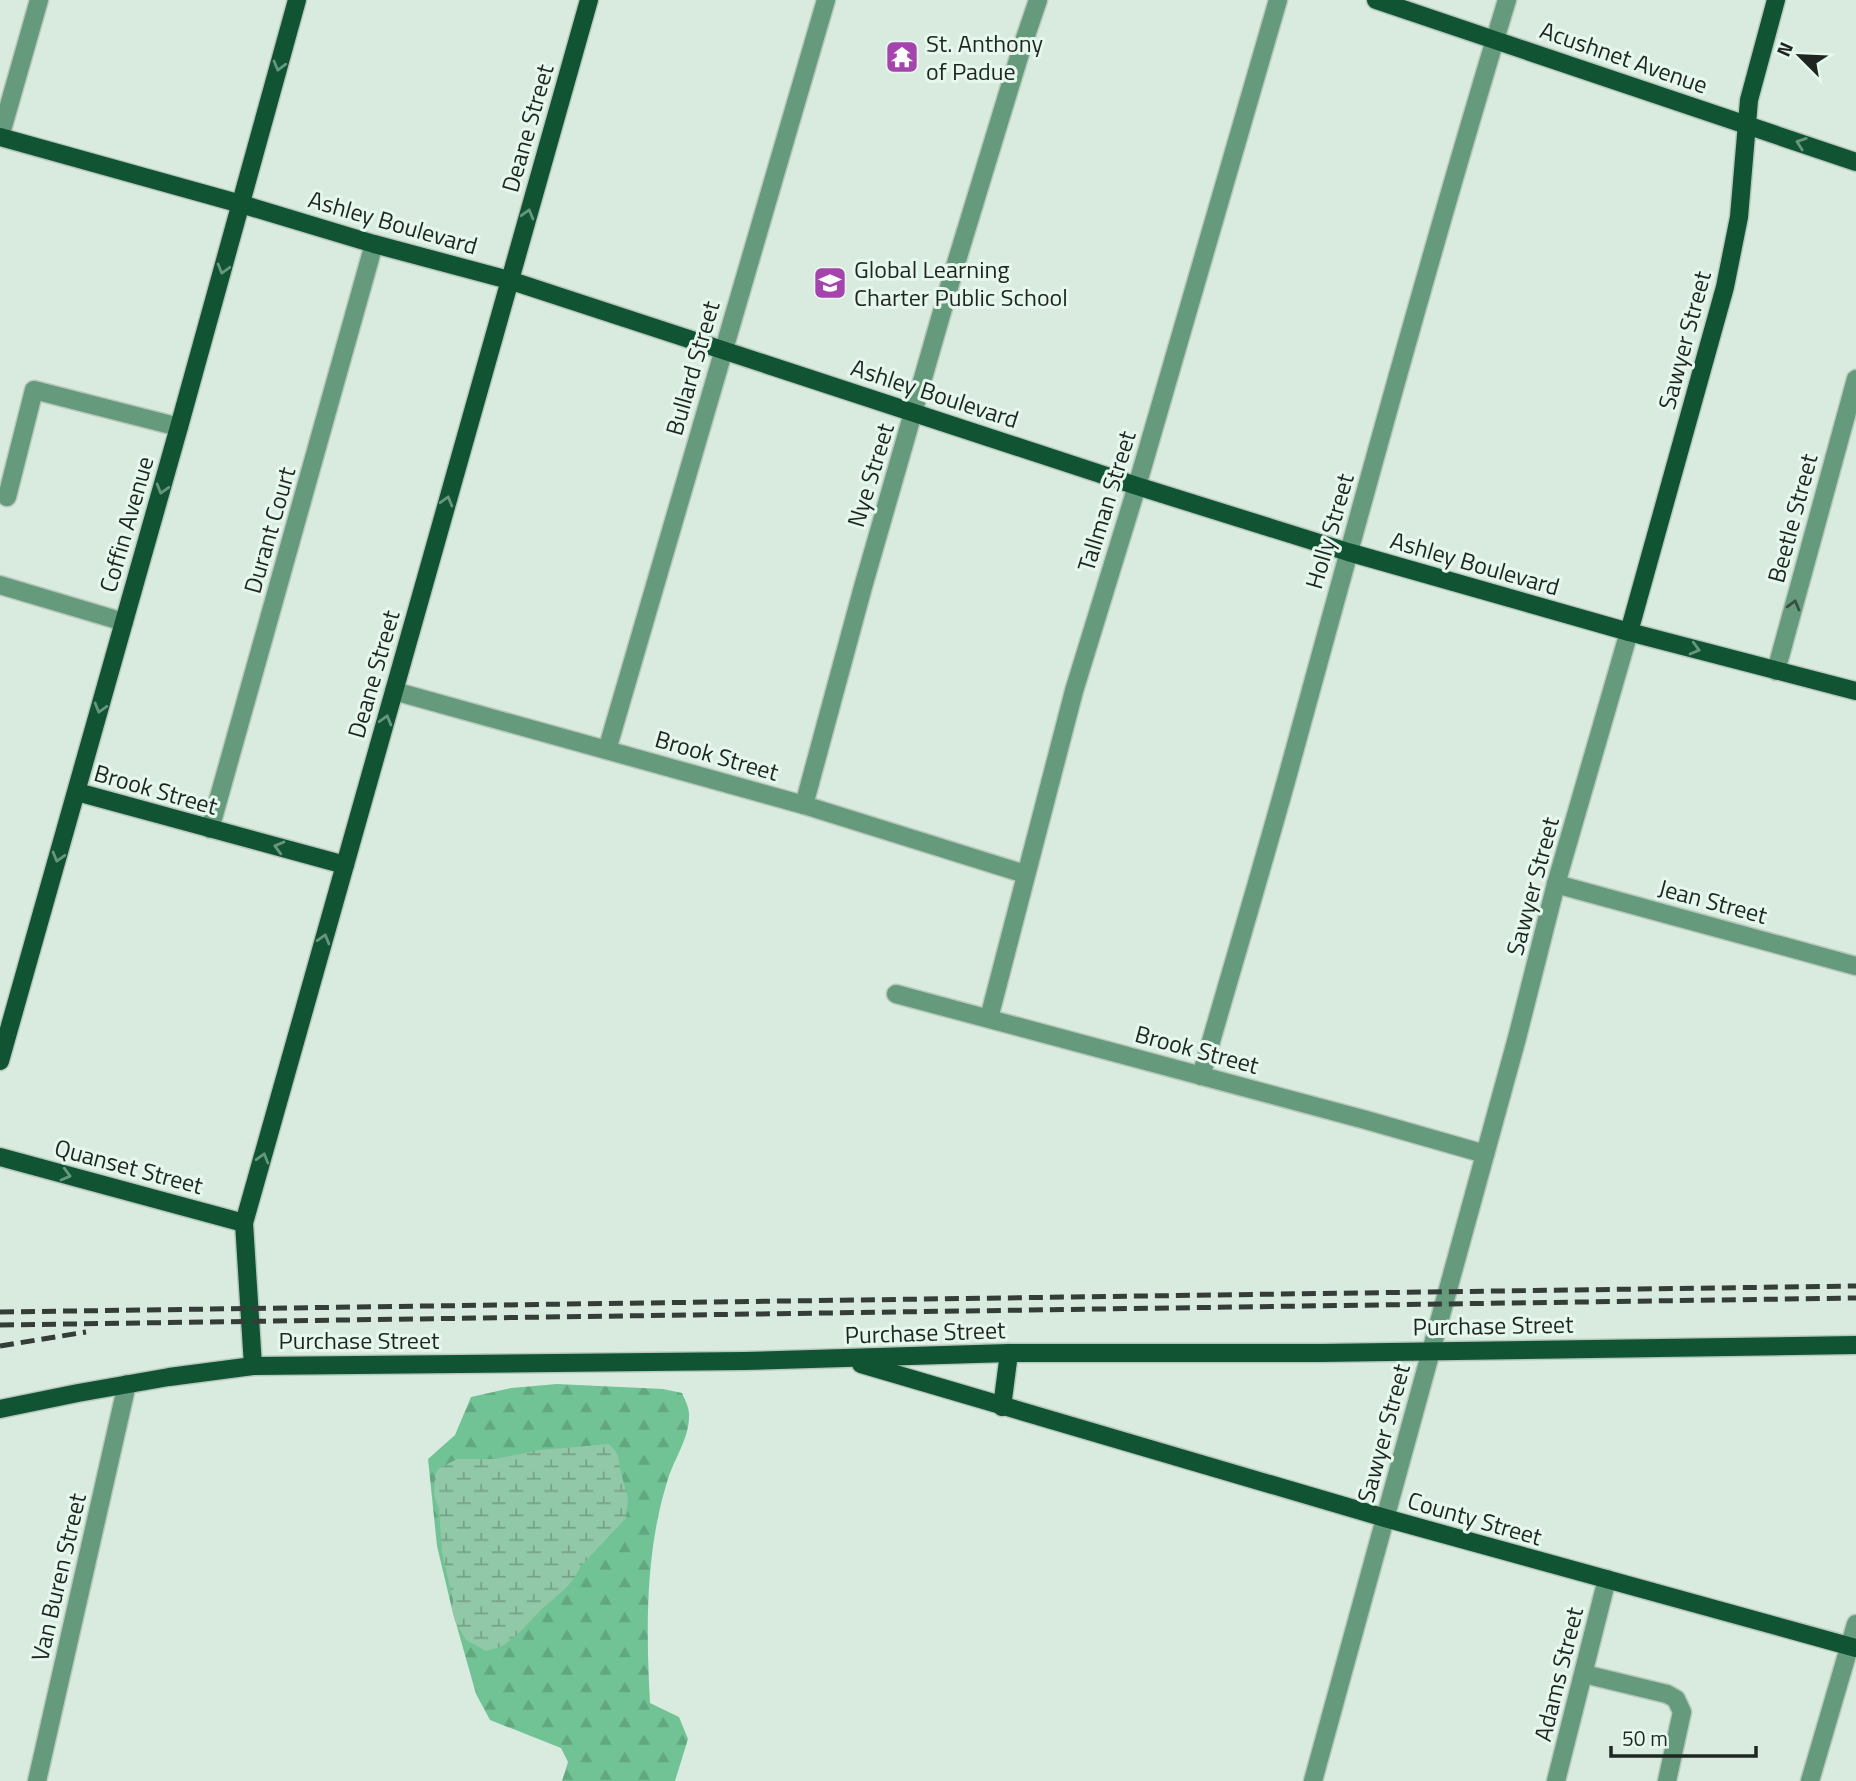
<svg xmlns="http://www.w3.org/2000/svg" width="1856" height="1781" viewBox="0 0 1856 1781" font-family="'Titillium Web',sans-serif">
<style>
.forest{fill:url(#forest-firs)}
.wetland{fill:url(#wetland-marsh)}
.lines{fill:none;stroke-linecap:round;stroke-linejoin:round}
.minor-casing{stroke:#b8c8bd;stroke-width:21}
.major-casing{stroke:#b8c8bd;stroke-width:21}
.minor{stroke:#659b7c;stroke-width:18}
.major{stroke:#105434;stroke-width:18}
.rail{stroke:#353d38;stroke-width:5;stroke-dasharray:14 7;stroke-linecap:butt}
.oneway{stroke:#66967e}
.oneway2{stroke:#384f42}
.labels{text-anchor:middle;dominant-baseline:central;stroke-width:6;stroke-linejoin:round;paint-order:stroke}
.poi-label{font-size:24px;fill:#1f2622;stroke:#e6f8ed;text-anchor:start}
.street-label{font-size:24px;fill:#1f2622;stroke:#e6f8ed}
</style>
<defs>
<pattern id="forest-firs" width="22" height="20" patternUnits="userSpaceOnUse" patternTransform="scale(1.75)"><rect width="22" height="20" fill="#71c395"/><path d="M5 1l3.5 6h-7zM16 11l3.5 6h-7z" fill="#61a780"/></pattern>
<pattern id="wetland-marsh" width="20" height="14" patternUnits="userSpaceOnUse" patternTransform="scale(1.75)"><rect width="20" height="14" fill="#91c8a7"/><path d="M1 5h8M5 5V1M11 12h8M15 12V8" fill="none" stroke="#76a288"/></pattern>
</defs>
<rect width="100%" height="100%" fill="#d9ebdf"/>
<!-- forest -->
<path class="forest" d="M557 1384 663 1389 682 1393C685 1400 689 1407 689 1414 690 1437 675 1457 668 1479 645 1551 646 1628 650 1703L679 1717 688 1739 675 1781H562L568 1762 561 1748 490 1720 476 1694 452 1609 437 1546 428 1459 455 1435 471 1397 511 1388Z"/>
<!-- wetland -->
<path class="wetland" d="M609 1444C615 1450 620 1456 619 1465L628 1499 626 1518 580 1567C572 1587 554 1597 539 1612 527 1624 517 1637 502 1646 497 1648 491 1650 486 1651L466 1640 455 1621 452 1609 453 1600 442 1552 439 1509 434 1495 435 1476 438 1469 457 1459H495L540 1450Z"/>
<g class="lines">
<defs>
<g id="minor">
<polyline points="0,137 39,0"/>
<polyline points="7,497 34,390 179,427"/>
<polyline points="0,585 124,622"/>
<polyline points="1776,671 1856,379"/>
<polyline points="394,691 804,805 1025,874"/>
<path d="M607 750C681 500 752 250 826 0"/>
<polyline points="804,805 863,587 954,270 1022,47 1038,0"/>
<polyline points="210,829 374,244"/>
<polyline points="1556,884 1856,966"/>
<polyline points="896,994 1366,1120 1485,1154"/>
<polyline points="989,1018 1074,691 1137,486 1278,0"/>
<path d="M1201 1076C1230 975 1260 875 1288 774 1359 515 1429 257 1507 0"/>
<polyline points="1584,1674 1667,1694 1676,1699 1682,1712 1667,1781"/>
<polyline points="37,1781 127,1384"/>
<polyline points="1313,1781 1517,1038 1556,884 1629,632"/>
<polyline points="1556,1781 1607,1579"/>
<polyline points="1810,1781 1856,1624"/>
</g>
<g id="major">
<polyline points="1376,0 1856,162"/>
<polyline points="0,137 241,204 374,244 509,280 1137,486 1348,552 1629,632 1856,691"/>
<polyline points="1629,632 1725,287 1739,217 1749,100 1776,0"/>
<polyline points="77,792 345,865"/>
<polyline points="0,1061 179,427 297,0"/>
<polyline points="0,1157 244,1223"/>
<polyline points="861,1364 1385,1518 1856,1648"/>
<polyline points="253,1366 244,1223 589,0"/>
<polyline points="1002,1407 1009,1353"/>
<polyline points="0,1409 78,1393 169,1377 253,1366 744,1361 1009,1353 1321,1353 1856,1345"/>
</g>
</defs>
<!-- minor casing -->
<use href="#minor" class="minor-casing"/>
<!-- major casing -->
<use href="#major" class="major-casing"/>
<!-- minor -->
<use href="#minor" class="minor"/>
<!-- major -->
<use href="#major" class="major"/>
<!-- rail -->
<g class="rail">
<polyline points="0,1312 1856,1286"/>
<polyline points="0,1325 1856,1298"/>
<polyline points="0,1346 86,1332"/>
</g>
</g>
<!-- one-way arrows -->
<defs><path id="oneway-chevron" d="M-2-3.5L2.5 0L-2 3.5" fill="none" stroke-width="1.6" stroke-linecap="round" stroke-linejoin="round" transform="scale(1.75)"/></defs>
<g class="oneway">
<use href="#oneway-chevron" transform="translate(279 66) rotate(105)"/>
<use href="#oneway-chevron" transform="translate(1801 143) rotate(-161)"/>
<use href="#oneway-chevron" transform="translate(528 214) rotate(-74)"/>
<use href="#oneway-chevron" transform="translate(223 269) rotate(106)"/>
<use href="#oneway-chevron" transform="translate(162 489) rotate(106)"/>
<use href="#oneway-chevron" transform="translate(447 501) rotate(-74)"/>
<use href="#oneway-chevron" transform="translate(1695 649) rotate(15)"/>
<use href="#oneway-chevron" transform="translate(100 708) rotate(106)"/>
<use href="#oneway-chevron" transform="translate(386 720) rotate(-74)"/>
<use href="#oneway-chevron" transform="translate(279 847) rotate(-165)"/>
<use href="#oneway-chevron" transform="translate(58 857) rotate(106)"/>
<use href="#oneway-chevron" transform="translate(324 939) rotate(-74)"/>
<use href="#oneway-chevron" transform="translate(263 1158) rotate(-74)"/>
<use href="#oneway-chevron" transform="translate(66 1175) rotate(15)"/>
</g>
<use class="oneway2" href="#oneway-chevron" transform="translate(1794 605) rotate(-75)"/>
<!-- icons -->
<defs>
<symbol id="temple-square" viewBox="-11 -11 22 22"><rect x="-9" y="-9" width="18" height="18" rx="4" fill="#a444ac" stroke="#e6f8ed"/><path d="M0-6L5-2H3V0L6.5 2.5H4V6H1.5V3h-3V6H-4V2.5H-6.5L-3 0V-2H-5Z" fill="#fff"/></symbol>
<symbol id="school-square" viewBox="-11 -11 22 22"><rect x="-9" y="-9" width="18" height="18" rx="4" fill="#a444ac" stroke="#e6f8ed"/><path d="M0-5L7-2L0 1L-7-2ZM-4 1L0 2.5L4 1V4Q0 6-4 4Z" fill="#fff"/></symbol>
</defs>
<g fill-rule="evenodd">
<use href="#temple-square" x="883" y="38" width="38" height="38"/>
<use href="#school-square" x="811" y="264" width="38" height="38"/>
</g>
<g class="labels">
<!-- poi labels -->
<g class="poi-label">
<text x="926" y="43">St. Anthony<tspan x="926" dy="28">of Padue</tspan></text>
<text x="854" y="269">Global Learning<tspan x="854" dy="28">Charter Public School</tspan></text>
</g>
<!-- street labels -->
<g class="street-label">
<text transform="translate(1624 57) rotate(19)">Acushnet Avenue</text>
<text transform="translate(527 128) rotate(-74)">Deane Street</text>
<text transform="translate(393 222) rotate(16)">Ashley Boulevard</text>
<text transform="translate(1684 340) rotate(-75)">Sawyer Street</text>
<text transform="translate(692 368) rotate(-74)">Bullard Street</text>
<text transform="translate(935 393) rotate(18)">Ashley Boulevard</text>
<text transform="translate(870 475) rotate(-73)">Nye Street</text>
<text transform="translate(1106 501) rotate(-73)">Tallman Street</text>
<text transform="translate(1792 518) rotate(-75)">Beetle Street</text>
<text transform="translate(126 524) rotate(-74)">Coffin Avenue</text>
<text transform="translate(269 530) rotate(-74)">Durant Court</text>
<text transform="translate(1329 531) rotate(-74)">Holly Street</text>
<text transform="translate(1475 563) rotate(16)">Ashley Boulevard</text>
<text transform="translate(373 674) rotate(-74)">Deane Street</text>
<text transform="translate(717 755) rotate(16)">Brook Street</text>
<text transform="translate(156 789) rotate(16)">Brook Street</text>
<text transform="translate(1532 886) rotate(-75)">Sawyer Street</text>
<text transform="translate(1713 901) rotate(15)">Jean Street</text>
<text transform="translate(1197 1049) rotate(15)">Brook Street</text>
<text transform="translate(129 1166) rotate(15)">Quanset Street</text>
<text transform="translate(1493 1325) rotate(-1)">Purchase Street</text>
<text transform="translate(925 1332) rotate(-2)">Purchase Street</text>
<text x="359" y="1340">Purchase Street</text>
<text transform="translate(1383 1433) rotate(-75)">Sawyer Street</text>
<text transform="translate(1475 1518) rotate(16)">County Street</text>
<text transform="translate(58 1577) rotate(-77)">Van Buren Street</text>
<text transform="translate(1558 1674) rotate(-76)">Adams Street</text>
</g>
</g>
<!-- north arrow -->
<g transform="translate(1800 56) rotate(294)" stroke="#e6f8ed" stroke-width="5" paint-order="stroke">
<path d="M0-5L12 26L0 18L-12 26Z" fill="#1f2622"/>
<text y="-10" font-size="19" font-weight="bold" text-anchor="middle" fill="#1f2622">N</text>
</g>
<!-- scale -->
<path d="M1611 1746v10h145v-10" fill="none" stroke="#1f2622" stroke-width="3.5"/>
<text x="1622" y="1746" font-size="21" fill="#1f2622" stroke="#e6f8ed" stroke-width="5" paint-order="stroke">50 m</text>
</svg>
